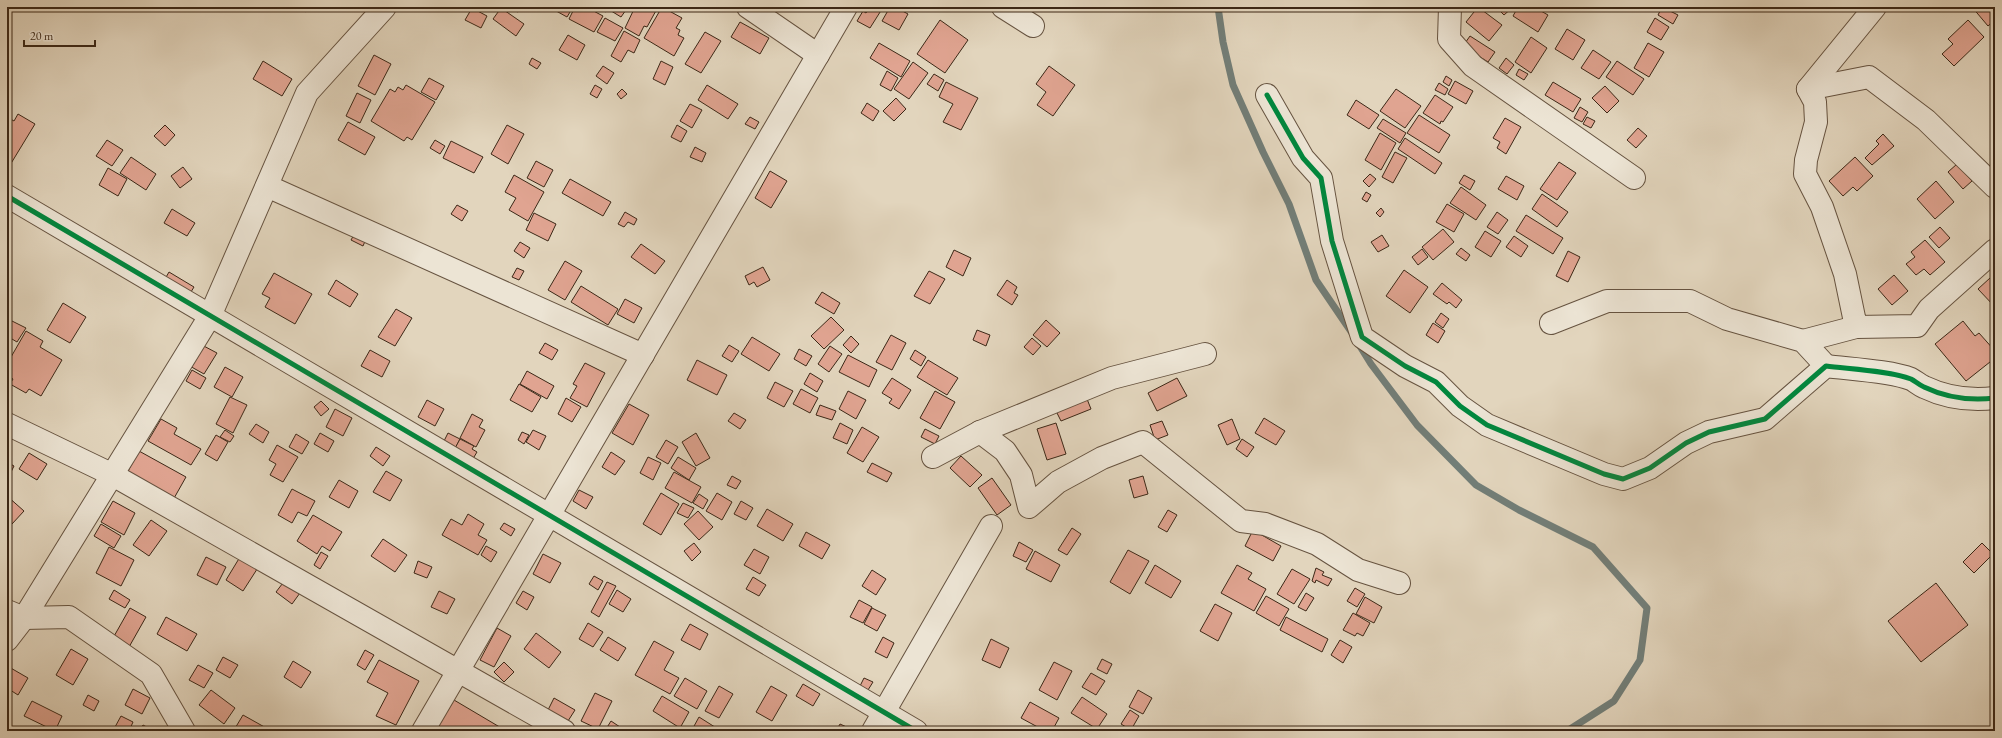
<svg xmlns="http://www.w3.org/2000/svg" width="2002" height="738" viewBox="0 0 2002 738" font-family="'EB Garamond',serif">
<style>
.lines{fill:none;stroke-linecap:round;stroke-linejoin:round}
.stream{stroke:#727e78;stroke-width:7}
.building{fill:#e0a491;stroke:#3c2817}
.street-casing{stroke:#665340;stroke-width:24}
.street{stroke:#ece4d4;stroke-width:22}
.cycleway-casing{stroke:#ece4d4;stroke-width:8}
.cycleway{stroke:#00873e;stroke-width:5}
</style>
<rect width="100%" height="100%" fill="#e2d5bd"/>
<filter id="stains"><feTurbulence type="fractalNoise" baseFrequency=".005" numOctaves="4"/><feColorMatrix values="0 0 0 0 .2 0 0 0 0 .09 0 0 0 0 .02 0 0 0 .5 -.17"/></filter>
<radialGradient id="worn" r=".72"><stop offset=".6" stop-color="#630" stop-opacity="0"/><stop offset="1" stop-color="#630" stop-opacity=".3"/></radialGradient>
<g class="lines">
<!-- stream -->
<g class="stream">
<polyline points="1218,7 1223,42 1233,85 1263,152 1289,204 1316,280 1352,333"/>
<polyline points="1358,343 1371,364 1417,425 1476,485 1519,510 1593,547 1647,608 1640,660 1614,701 1567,731"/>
</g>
</g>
<!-- building -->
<g class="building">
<polygon points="300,7 309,7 306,12"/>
<polygon points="509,7 521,7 518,12"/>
<polygon points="549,7 573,7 567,17"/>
<polygon points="575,7 586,7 603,16 594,32 569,19"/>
<polygon points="598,7 628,7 621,17 608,9 606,12"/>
<polygon points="635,7 658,7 647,27 644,26 639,36 625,28"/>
<polygon points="662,7 682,18 676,28 680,30 678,35 684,38 674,56 644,38"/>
<polygon points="870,7 882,9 870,28 857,21 863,11 866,13"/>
<polygon points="890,7 895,7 908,14 899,30 882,21"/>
<polygon points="1478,7 1502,25 1489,41 1466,22"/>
<polygon points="1496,7 1513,7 1504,15"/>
<polygon points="1518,7 1534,7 1548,15 1538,32 1513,16"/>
<polygon points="1662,7 1678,15 1673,24 1658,15"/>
<polygon points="1972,7 1995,7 1995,20 1988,26"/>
<polygon points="472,8 487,16 481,28 465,20"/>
<polygon points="501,8 524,24 516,36 493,19"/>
<polygon points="605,18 623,28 615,41 597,32"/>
<polygon points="1655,18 1669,27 1661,40 1647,32"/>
<polygon points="940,20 968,40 945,73 917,54"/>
<polygon points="1968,20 1984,37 1954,66 1942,54 1953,44 1948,39"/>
<polygon points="740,22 769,38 760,54 731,37"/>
<polygon points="1567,29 1585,40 1573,60 1555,49"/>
<polygon points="624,31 640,40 634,53 628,50 621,62 611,56"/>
<polygon points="705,32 721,41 701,73 685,64"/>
<polygon points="568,35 585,45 577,60 559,50"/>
<polygon points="1470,36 1495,52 1488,62 1463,46"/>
<polygon points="1531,37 1547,48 1531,73 1515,62"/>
<polygon points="879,43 910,61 901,77 870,58"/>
<polygon points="1648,43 1664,52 1649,77 1634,68"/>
<polygon points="1593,50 1611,62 1599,79 1581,68"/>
<polygon points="374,55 391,64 375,95 358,86"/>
<polygon points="532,58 541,63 537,69 529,64"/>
<polygon points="1506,58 1514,65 1507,74 1499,68"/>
<polygon points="263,61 292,79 282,96 253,79"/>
<polygon points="661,61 673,67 665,85 653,79"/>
<polygon points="1617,61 1644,79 1633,95 1606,77"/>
<polygon points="913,62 928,73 909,99 894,89"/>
<polygon points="603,66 614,73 607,84 596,76"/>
<polygon points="1049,66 1075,85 1053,116 1037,105 1046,92 1036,84"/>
<polygon points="1519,69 1528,74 1524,80 1516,75"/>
<polygon points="887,71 898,78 891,91 880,85"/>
<polygon points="934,74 944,80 938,91 927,84"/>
<polygon points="1446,76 1452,80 1449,86 1443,82"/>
<polygon points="429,78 444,86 436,100 421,92"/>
<polygon points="1455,81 1473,91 1466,104 1448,94"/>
<polygon points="946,82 978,98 961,130 943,122 953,104 939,97"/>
<polygon points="1553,82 1581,99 1573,112 1545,95"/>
<polygon points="1439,83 1448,89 1445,95 1435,90"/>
<polygon points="406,85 435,102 412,140 407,137 404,141 371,121 390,89 395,92 398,87 403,90"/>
<polygon points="595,85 602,89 597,98 590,94"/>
<polygon points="707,85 738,104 728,119 698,100"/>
<polygon points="1605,86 1619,101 1607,113 1592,98"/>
<polygon points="622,89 627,94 621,99 617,94"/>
<polygon points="1396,89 1421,106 1405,128 1380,111"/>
<polygon points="357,93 371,100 360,123 346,116"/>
<polygon points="1435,95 1453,107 1443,122 1441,121 1440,124 1423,113"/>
<polygon points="896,98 906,109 894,121 883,111"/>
<polygon points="1356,100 1379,115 1369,129 1347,115"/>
<polygon points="867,103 879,111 873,121 861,113"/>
<polygon points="690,104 702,110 692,128 680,121"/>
<polygon points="1580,107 1588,112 1582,122 1574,118"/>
<polygon points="18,114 35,124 7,170 7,117 14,121"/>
<polygon points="1419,115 1450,135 1439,153 1407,133"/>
<polygon points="750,117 759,122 755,129 745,124"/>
<polygon points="1587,117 1595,121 1591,128 1583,124"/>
<polygon points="1505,118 1521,127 1506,154 1497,148 1500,142 1493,138"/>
<polygon points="1383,119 1406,133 1400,143 1377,128"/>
<polygon points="348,122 375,137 365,155 338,140"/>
<polygon points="165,125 175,135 165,146 154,136"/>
<polygon points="507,125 524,134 508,164 491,154"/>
<polygon points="677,125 687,131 681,142 671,137"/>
<polygon points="1638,128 1647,136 1636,148 1627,140"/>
<polygon points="1380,133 1396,143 1381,170 1365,160"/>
<polygon points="1883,134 1894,146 1872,165 1865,158 1879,144 1876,141"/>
<polygon points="1405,138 1442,163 1435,174 1398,149"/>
<polygon points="107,140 123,150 112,166 96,156"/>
<polygon points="435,140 445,146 440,154 430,148"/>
<polygon points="451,141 483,157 474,173 443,158"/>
<polygon points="695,147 706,153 702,162 690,157"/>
<polygon points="1395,152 1407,158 1393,183 1382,177"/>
<polygon points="131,157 156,174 146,190 120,173"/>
<polygon points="1855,157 1873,176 1857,191 1853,187 1843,196 1829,181"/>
<polygon points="536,161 553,170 544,187 527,178"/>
<polygon points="1559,162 1576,173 1557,200 1540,189"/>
<polygon points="1957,164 1972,181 1963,189 1948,172"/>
<polygon points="183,167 192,179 180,188 171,176"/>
<polygon points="108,168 127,179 118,196 99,185"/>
<polygon points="770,171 787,181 771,208 755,198"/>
<polygon points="1370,174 1376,179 1369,187 1363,181"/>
<polygon points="514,175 544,192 528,221 509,210 516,198 505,192"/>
<polygon points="1464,175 1475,181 1470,190 1459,183"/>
<polygon points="1506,176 1524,186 1517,200 1498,189"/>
<polygon points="570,179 611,202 603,216 562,193"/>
<polygon points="1936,181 1954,202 1935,219 1917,199"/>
<polygon points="1461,187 1486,205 1476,220 1450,203"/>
<polygon points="1366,192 1371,195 1367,202 1362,199"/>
<polygon points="1542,194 1568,212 1557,227 1532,209"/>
<polygon points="1447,204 1464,214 1454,232 1436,222"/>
<polygon points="457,205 468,211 462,221 451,214"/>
<polygon points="1381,208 1384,212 1380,217 1376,213"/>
<polygon points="172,209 195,223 187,236 164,223"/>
<polygon points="625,212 637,219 634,225 628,222 624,227 618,224"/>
<polygon points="1497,212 1508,220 1498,234 1487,227"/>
<polygon points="534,213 556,224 548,241 526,230"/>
<polygon points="1526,215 1563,238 1553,254 1516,231"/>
<polygon points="1940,227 1950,238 1939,248 1929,237"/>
<polygon points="1443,229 1454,242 1433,260 1422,247"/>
<polygon points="1485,231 1501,241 1491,257 1475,247"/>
<polygon points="355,233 366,239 363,246 351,240"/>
<polygon points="1382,235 1389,246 1378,252 1371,242"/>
<polygon points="1514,236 1528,246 1521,257 1506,247"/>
<polygon points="1925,240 1945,262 1930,275 1924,269 1916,275 1906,264 1915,257 1911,252"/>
<polygon points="520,242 530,248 524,258 514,251"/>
<polygon points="641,244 665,261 655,274 631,257"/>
<polygon points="1461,248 1470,255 1466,261 1456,254"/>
<polygon points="1422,249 1428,257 1418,265 1412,257"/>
<polygon points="954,250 971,258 963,276 946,267"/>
<polygon points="1568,251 1580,257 1568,282 1556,276"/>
<polygon points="565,261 582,271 565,300 548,290"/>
<polygon points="763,267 770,280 757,287 754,282 749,285 745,276"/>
<polygon points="517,268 524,271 519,280 512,277"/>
<polygon points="1404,270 1428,287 1410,313 1386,296"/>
<polygon points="929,271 945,279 930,304 914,296"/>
<polygon points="169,272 194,287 186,300 161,286"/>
<polygon points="274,273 312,294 295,324 265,307 270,298 262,294"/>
<polygon points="1894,275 1908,291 1892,305 1878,289"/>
<polygon points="1990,278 1995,283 1995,307 1978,289"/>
<polygon points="336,280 358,294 350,307 328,294"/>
<polygon points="1007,280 1017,287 1014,293 1018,295 1012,305 997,295"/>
<polygon points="1442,283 1462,300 1456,308 1449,302 1447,304 1433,294"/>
<polygon points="581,286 618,309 608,325 571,302"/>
<polygon points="822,292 840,303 834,314 815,303"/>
<polygon points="625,299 642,308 634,323 617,314"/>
<polygon points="63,303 86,317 70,343 47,330"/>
<polygon points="396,309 412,318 395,346 378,337"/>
<polygon points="1441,313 1449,319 1443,328 1435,322"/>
<polygon points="831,317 844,330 824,349 811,336"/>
<polygon points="8,319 26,328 17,342 12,339 8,347"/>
<polygon points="1046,320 1060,333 1047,347 1033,335"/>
<polygon points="1963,321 1975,336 1979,333 1995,351 1995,358 1966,381 1935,344"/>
<polygon points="1433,323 1445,331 1438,343 1426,335"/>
<polygon points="977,330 990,335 986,346 973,340"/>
<polygon points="26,331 43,341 40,347 62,360 41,396 29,389 26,393 10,384 13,379 7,375 7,355 11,357"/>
<polygon points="891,335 906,343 892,370 876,362"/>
<polygon points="851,336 859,344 851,353 843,345"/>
<polygon points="752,337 780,354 769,371 741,354"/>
<polygon points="1032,338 1041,346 1033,355 1024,347"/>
<polygon points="545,343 558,350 552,360 539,353"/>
<polygon points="200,344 217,353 204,374 188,365"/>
<polygon points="729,345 739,351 732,362 722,356"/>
<polygon points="830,346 842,354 829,372 818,364"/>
<polygon points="799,349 812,356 806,366 794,359"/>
<polygon points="370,350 390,361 382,377 361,366"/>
<polygon points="915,350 926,357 921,366 910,359"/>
<polygon points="848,355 877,370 869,387 839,372"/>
<polygon points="697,360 727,375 717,395 687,380"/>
<polygon points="928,360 958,378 947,395 917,377"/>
<polygon points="585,363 605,373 587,407 570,398 577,386 573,384"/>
<polygon points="225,367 243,377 232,397 214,387"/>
<polygon points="192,370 206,378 200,389 186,381"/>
<polygon points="527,371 554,386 547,399 520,384"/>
<polygon points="810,373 823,381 817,392 804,384"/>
<polygon points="892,378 911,390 899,409 889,403 892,399 882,393"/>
<polygon points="1177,378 1187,396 1157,411 1148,393"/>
<polygon points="775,382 793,391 784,407 767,398"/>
<polygon points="519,384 541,397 532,412 510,400"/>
<polygon points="801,389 818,398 810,413 793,404"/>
<polygon points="848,391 866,400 856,419 839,409"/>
<polygon points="935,391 955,402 940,429 920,418"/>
<polygon points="1085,394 1091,409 1061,421 1054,407"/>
<polygon points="230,397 247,405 233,433 216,424"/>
<polygon points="566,398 581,407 572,422 558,414"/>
<polygon points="427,400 444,409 435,426 418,417"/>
<polygon points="321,401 329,409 321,416 314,407"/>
<polygon points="629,404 649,415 633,445 612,433"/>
<polygon points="820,405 836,411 832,420 816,415"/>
<polygon points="335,409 352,418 343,436 326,427"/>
<polygon points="734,413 746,420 740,429 728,421"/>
<polygon points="472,414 483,420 479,427 485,430 476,447 460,438"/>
<polygon points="1264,418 1285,431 1276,445 1255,433"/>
<polygon points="161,419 177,428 174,434 201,449 191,465 148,441"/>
<polygon points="1232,419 1240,439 1227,445 1218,425"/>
<polygon points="1162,421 1168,435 1155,440 1150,425"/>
<polygon points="840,423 853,430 847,444 833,438"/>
<polygon points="1056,423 1066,454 1047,460 1037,429"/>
<polygon points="256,424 269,432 263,443 249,434"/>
<polygon points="862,427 879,437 863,462 847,453"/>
<polygon points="925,429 939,436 935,444 921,437"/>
<polygon points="225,430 234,436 230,442 220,437"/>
<polygon points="533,430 546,436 539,450 526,442"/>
<polygon points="522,432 529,435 524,444 518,440"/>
<polygon points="320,433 334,441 328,452 314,444"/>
<polygon points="448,433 460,439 454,451 442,445"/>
<polygon points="696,433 710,458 696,466 682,442"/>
<polygon points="296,434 309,442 302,454 289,447"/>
<polygon points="216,435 228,442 217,461 205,454"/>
<polygon points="460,439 474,446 472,449 477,452 471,462 453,452"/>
<polygon points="1242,439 1254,447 1247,457 1236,449"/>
<polygon points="666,440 678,447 668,464 656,457"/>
<polygon points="277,445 298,457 283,482 270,475 276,464 269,460"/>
<polygon points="376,447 390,456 383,466 370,456"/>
<polygon points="139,451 186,477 173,500 127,473"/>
<polygon points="611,452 625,461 615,475 602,467"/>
<polygon points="29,453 47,464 37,480 19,469"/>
<polygon points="961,456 982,475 970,487 950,468"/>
<polygon points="648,457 661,463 653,480 640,473"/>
<polygon points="678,457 696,468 689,480 671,468"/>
<polygon points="7,462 14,466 10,474 7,472"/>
<polygon points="872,463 892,473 887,482 867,472"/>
<polygon points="386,471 402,480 390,501 373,492"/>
<polygon points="674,472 701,487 692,503 665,488"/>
<polygon points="732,476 741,481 736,489 727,485"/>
<polygon points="1143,476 1148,494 1134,498 1129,480"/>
<polygon points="992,478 1011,505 997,515 978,488"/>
<polygon points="339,480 358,491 349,508 329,497"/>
<polygon points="292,489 315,501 307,516 298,512 292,523 278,515"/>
<polygon points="579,490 593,497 586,509 573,501"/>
<polygon points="661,493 679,504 661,535 643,524"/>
<polygon points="717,493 732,502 722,520 706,511"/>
<polygon points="699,494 708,500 703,509 693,503"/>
<polygon points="7,496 24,511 12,524 7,520"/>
<polygon points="113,501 135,513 124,535 101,522"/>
<polygon points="741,501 753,508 746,520 734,514"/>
<polygon points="683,503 694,508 688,518 677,513"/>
<polygon points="767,509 793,524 783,541 757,526"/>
<polygon points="1168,510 1177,515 1167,532 1158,527"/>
<polygon points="698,511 713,527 699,540 684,524"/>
<polygon points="468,514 484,524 478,535 487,540 478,555 442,535 451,519 462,525"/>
<polygon points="313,515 342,532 330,551 322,546 317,554 297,541"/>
<polygon points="151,520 167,531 149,556 133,545"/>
<polygon points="504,523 515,529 511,536 500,529"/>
<polygon points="101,524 121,536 114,548 94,536"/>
<polygon points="1072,528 1081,534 1067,555 1058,550"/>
<polygon points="1253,530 1281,546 1273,561 1245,546"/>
<polygon points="806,532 830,545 822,559 799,546"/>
<polygon points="383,539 407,555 395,572 371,556"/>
<polygon points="1019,542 1033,550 1026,562 1013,556"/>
<polygon points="694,543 701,552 692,561 684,551"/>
<polygon points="1982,543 1993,554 1974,573 1963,562"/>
<polygon points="486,546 497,552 491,562 481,555"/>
<polygon points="109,547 134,560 121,586 96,573"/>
<polygon points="754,549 769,557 760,574 744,565"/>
<polygon points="1128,550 1149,561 1130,594 1110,582"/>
<polygon points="1035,551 1060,565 1051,582 1026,569"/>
<polygon points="243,552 261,563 243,591 226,580"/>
<polygon points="321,552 328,556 320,569 314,565"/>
<polygon points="543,554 561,563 550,583 533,574"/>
<polygon points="206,557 226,567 217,585 197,575"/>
<polygon points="418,561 432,567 427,578 414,573"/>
<polygon points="1155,565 1181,581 1171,598 1145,583"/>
<polygon points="1237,565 1252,573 1248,579 1266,589 1254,611 1221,593"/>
<polygon points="1316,568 1324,572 1322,575 1332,579 1328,586 1316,580 1315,583 1312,581"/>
<polygon points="1292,569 1310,579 1294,604 1277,594"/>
<polygon points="872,570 886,579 876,595 862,586"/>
<polygon points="289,575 305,586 292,604 276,592"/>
<polygon points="594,576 603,581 598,590 589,584"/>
<polygon points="753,577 766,585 759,596 746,589"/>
<polygon points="607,582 616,586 599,617 591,612"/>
<polygon points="1936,583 1968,625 1921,662 1888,621"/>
<polygon points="1355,588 1365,594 1357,607 1347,601"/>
<polygon points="114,590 130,600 125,608 109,599"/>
<polygon points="617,590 631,599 623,612 609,604"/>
<polygon points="439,591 455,599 447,614 431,607"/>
<polygon points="523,591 534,597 527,610 516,603"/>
<polygon points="1306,593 1314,598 1306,611 1298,607"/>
<polygon points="1266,596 1289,609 1279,626 1256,613"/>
<polygon points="1365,597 1382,607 1374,623 1356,614"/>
<polygon points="859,600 872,607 863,623 850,617"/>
<polygon points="1215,604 1232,613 1218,641 1200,631"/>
<polygon points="130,608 146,617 129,647 113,638"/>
<polygon points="872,608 886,615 877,631 864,624"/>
<polygon points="1353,613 1370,623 1363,636 1357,633 1355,636 1343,630"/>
<polygon points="166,617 197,634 187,651 157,634"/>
<polygon points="1286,617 1328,639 1322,652 1280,630"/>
<polygon points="588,623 603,632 593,647 579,639"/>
<polygon points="690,624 708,634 700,650 681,640"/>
<polygon points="497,628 511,636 494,667 480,660"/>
<polygon points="536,633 561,652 549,668 524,649"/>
<polygon points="608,637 626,648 618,661 600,650"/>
<polygon points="883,637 894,643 887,658 875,652"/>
<polygon points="991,639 1009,648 1000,668 982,660"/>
<polygon points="1340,640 1352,647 1343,663 1331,655"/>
<polygon points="654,641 674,652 664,670 679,678 670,694 635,675"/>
<polygon points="71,649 88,659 73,685 56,675"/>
<polygon points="365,650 374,655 365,670 357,665"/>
<polygon points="223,657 238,665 230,678 216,670"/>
<polygon points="1102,659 1112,664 1107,674 1097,669"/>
<polygon points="379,660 419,681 396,725 376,716 388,693 367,682"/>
<polygon points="293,661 311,672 301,688 284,677"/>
<polygon points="504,662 514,672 504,682 494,672"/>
<polygon points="1054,662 1072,671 1057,700 1039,690"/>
<polygon points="198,665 213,673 204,688 189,680"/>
<polygon points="9,667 28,678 18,695 7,688 7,670"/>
<polygon points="1091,673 1105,681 1096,695 1082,687"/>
<polygon points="685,678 707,691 697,709 674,696"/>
<polygon points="864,678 873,682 868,690 860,686"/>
<polygon points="803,684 820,694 813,706 796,696"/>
<polygon points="719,686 733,694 719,718 705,711"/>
<polygon points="771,686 787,695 772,721 756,712"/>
<polygon points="133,689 150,698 142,714 125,705"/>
<polygon points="211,690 235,708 224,724 199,705"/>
<polygon points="1138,690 1152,698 1143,714 1129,707"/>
<polygon points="595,693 612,701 598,729 581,721"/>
<polygon points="88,695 99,701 94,711 83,705"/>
<polygon points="662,696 689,712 680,728 653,711"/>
<polygon points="1082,697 1107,714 1097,729 1071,713"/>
<polygon points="554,698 575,710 568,721 548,710"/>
<polygon points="454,700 503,729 502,731 443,731 437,728"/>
<polygon points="32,701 62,716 55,731 24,716"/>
<polygon points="1030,702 1059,718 1052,731 1045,731 1021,718"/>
<polygon points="1130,710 1139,716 1131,730 1121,724"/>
<polygon points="243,715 268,729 267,731 234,730"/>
<polygon points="121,716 133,722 129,731 124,731 115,727"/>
<polygon points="699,717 718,729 716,731 698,731 693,728"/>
<polygon points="611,721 620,727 617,731 606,729"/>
<polygon points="840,724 851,729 850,731 836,731"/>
<polygon points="143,725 154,731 139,731"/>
</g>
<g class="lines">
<defs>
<g id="street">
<polyline points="748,7 818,55"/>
<polyline points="1003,7 1033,26"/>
<polyline points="1450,7 1449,39 1473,66 1634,178"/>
<polyline points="1875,7 1808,89 1815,102 1816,122 1806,160 1805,174 1822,207 1845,274 1856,327 1917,326 1929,309 1995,250"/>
<polyline points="1808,89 1869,77 1926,120 1995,187"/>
<path d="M1267 95 1303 158 1321 178 1332 241 1362 337 1405 366 1436 382 1460 406 1487 425 1604 474 1623 479 1650 468 1686 443 1709 432 1765 419 1826 366C1849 369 1891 371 1911 379 1915 381 1919 385 1924 387 1947 398 1970 401 1995 398"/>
<polyline points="267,186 643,355"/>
<polyline points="7,196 916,731"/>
<polyline points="1551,323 1607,301 1690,301 1727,319 1803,341 1826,366"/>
<polyline points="1803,341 1856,327"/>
<polyline points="7,424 111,474 564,731"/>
<polyline points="980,432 1005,451 1021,475 1029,507 1058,482 1102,458 1143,442 1241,521 1265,524 1317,544 1358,570 1399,583"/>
<polyline points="933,457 980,432 1112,378 1205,354"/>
<polyline points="7,611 24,618 69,617 151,674 184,731"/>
<polyline points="7,640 24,618 210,316 307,93 385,7"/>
<polyline points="423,731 846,7"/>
<polyline points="873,731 991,526"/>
</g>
</defs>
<!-- street casing -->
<use href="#street" class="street-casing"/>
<!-- street -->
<use href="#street" class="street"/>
<defs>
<g id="cycleway">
<path d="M1267 95 1303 158 1321 178 1332 241 1362 337 1405 366 1436 382 1460 406 1487 425 1604 474 1623 479 1650 468 1686 443 1709 432 1765 419 1826 366C1849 369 1891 371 1911 379 1915 381 1919 385 1924 387 1947 398 1970 401 1995 398"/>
<polyline points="7,196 916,731"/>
</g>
</defs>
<!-- cycleway casing -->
<use href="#cycleway" class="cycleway-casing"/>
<!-- cycleway -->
<use href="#cycleway" class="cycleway"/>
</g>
<!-- margin -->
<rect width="2002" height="738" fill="none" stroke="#e2d5bd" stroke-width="24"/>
<rect x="8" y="8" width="1986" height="722" fill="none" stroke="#3c2817" stroke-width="2"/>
<rect x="12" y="12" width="1978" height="714" fill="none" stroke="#3c2817"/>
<!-- scale -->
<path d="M24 40v6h71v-6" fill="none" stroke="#3c2817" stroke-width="2"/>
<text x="30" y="40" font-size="12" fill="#3c2817" stroke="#ece4d4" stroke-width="3" paint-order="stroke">20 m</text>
<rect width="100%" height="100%" filter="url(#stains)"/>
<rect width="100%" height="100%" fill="url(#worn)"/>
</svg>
